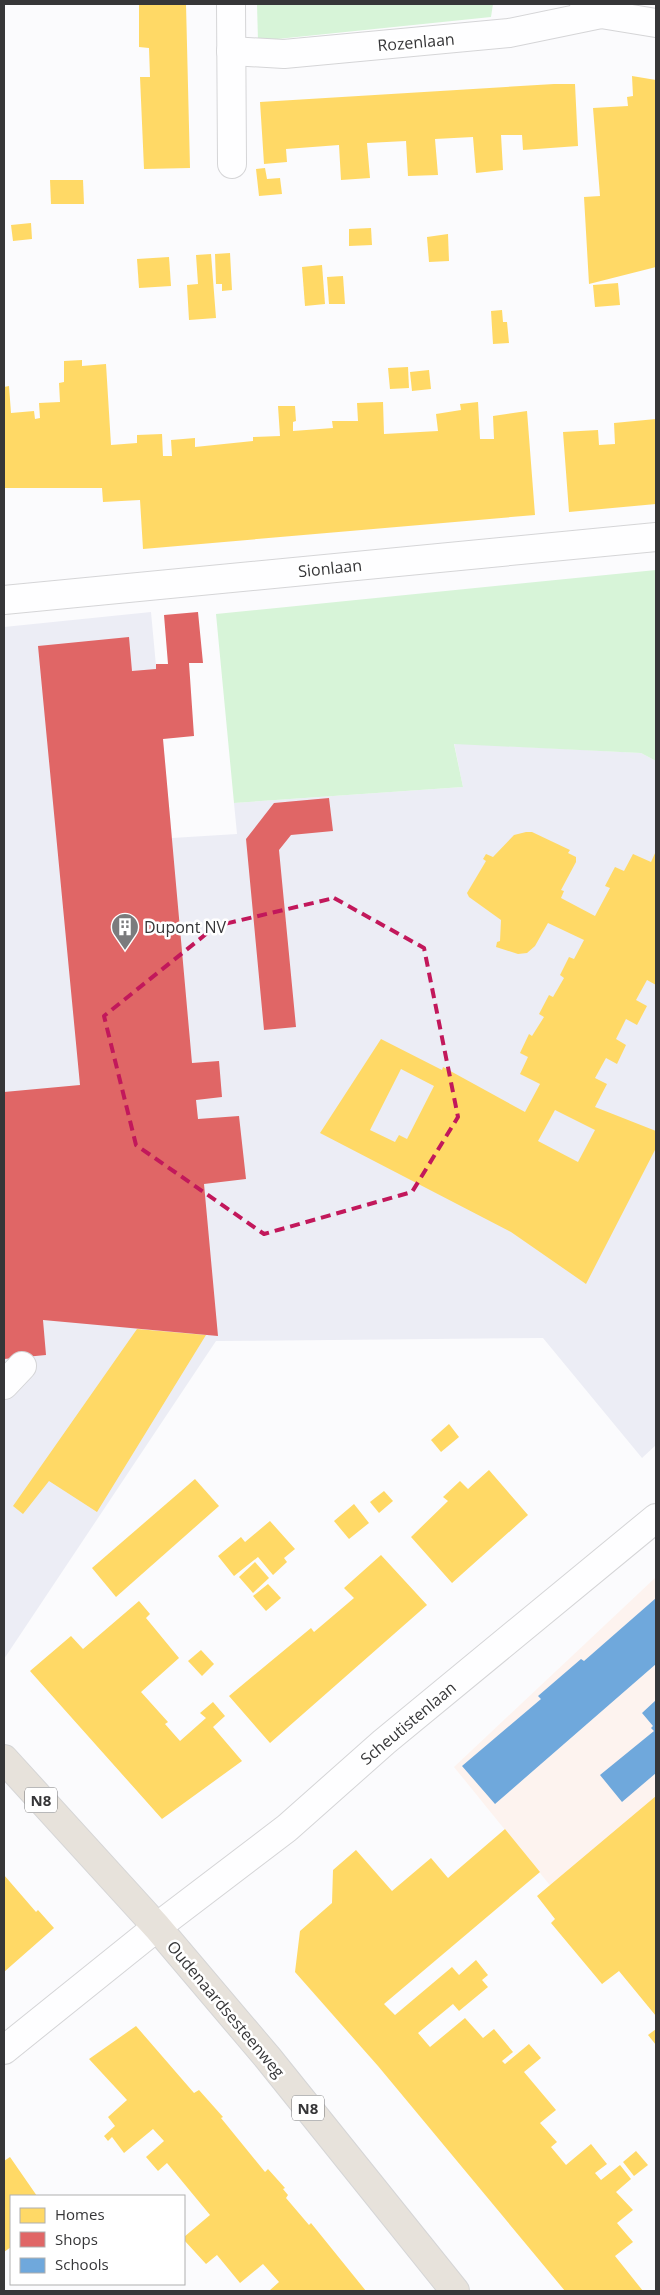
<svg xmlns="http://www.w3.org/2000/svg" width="660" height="2295" viewBox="0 0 660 2295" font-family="'Open Sans',sans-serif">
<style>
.built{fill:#ecedf5}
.education{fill:#fdf3ef}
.green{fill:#d7f4d8}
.homes{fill:#ffd966;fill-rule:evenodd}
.shops{fill:#e06666}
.schools{fill:#6fa8dc}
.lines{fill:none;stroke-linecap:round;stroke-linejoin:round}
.minor-casing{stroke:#d5d5d7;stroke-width:30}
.major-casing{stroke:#d5d5d6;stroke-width:30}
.minor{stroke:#fefeff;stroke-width:28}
.major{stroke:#e7e2db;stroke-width:28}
.marked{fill:none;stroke:#c2185b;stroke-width:4;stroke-dasharray:10 6;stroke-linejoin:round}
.labels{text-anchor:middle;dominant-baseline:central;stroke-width:5;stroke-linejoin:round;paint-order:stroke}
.shield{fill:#fff;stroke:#727274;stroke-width:1}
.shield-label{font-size:15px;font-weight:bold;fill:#363638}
.street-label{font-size:16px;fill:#363638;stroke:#fff}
.poi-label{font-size:16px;fill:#363638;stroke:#fff;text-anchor:start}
</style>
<rect width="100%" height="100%" fill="#fbfbfd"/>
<!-- built -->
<polygon class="built" points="151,612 172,838 237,834 234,803 463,787 454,743 641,753 656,761 656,1445 642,1458 543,1338 216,1341 4,1659 4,627"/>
<!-- education -->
<polygon class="education" points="656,1577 656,2016 454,1767"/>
<!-- green -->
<g class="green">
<polygon points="257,4 493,4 491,17 258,41"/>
<polygon points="656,570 656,761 641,753 454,744 463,787 234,803 216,614"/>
</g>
<!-- homes -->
<g class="homes">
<polygon points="139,4 186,4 190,168 144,169 140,77 150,77 149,48 139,47"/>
<polygon points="632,76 656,80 656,267 589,284 584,197 600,196 593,108 628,106 627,97 633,96"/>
<polygon points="554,84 575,84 578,146 523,150 522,135 501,135 503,170 476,173 473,137 435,139 438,175 408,176 406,141 367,143 370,178 341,180 339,145 286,149 287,162 264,164 260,102"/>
<polygon points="265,168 267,179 280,178 282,194 259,196 256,169"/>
<polygon points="50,180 83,180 84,204 51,204"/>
<polygon points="31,223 32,239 13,241 11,225"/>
<polygon points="371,228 372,245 349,246 349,229"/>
<polygon points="448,234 449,261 429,262 427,237"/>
<polygon points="230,253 232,290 222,291 222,284 216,284 215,254"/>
<polygon points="211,254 216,318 189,320 187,285 198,284 196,255"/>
<polygon points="169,257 171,286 139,288 137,259"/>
<polygon points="322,265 325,304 305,306 302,267"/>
<polygon points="343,276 345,304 329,304 327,277"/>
<polygon points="618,283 620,305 595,307 593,285"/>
<polygon points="502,310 503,322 507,322 509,343 493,344 491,311"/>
<polygon points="82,360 82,366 106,364 111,445 137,443 137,435 162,434 163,456 172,456 171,440 195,438 195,447 253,441 253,437 280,436 278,406 295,406 296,421 293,422 293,431 333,428 332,421 358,421 357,403 383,402 384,434 438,431 436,414 461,410 460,404 478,402 480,439 494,439 493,416 527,411 535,515 143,549 140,500 103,502 102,488 4,488 4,387 9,386 11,413 34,411 35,419 40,418 39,403 60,402 59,383 64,382 64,361"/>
<polygon points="408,367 409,388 390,389 388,368"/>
<polygon points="429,370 431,389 412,391 410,372"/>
<polygon points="656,419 656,504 569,512 563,432 598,430 599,445 615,444 614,423"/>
<path d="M526 832H532L570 850 568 853 576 857V862L561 890 564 891 561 898 595 916 610 888 605 886 615 867 624 871 633 854 651 862 656 851V985L647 980 636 1000 647 1006 637 1025 626 1019 616 1039 626 1045 617 1064 606 1058 595 1078 607 1084 595 1107 656 1131V1148L586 1284 511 1232 320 1133 381 1039 442 1070 443 1067 525 1112 540 1084 520 1074 528 1057 520 1053 529 1034 532 1036 544 1017 539 1014 549 995 553 997 564 978 560 975 569 957 574 959 584 940 548 923 535 946 527 953 518 954 496 947 497 942 500 941 501 920 469 897 467 893 486 861 483 859 486 854 493 857 514 835ZM401 1069 434 1086 407 1139 399 1135 395 1142 370 1130ZM555 1110 595 1130 578 1162 538 1141Z"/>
<polygon points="137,1329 206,1335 97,1512 49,1481 23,1514 13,1506"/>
<polygon points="449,1424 459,1437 441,1452 431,1440"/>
<polygon points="489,1470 528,1515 452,1583 411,1537 448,1501 443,1497 460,1481 468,1489"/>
<polygon points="195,1479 219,1506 116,1597 92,1568"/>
<polygon points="384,1491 393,1501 379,1513 370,1502"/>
<polygon points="354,1504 369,1523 349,1539 334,1521"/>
<polygon points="270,1521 295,1549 284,1558 287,1562 273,1575 258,1557 234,1576 218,1556 241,1537 245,1542"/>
<polygon points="381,1555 427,1605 270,1743 229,1696 311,1628 314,1632 354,1598 344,1588"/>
<polygon points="255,1562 269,1578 253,1593 239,1577"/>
<polygon points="268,1584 281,1598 266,1611 253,1596"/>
<polygon points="139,1601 150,1614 146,1618 179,1658 141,1692 168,1722 165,1724 180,1741 206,1718 200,1713 213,1702 225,1716 213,1727 242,1761 162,1819 30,1671 71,1636 83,1649"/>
<polygon points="201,1650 214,1664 202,1676 188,1661"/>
<polygon points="656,1796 656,2016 619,1971 602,1984 551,1923 555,1919 537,1896"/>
<polygon points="505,1829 540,1872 384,2004 395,2015 452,1967 459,1975 476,1960 488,1975 482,1980 488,1987 459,2011 453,2004 418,2033 430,2047 465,2018 483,2038 494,2029 513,2052 502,2061 505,2064 529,2044 541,2058 524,2072 556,2110 540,2123 557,2142 551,2147 566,2165 591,2144 607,2164 595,2173 601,2180 620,2165 631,2179 616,2192 633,2210 617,2223 633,2242 615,2256 643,2291 565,2291 378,2066 295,1972 300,1931 332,1903 333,1870 356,1850 392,1891 431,1858 448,1878"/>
<polygon points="4,1875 36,1912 38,1910 54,1928 4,1972"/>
<polygon points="136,2026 194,2093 199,2090 223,2117 221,2118 265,2172 268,2169 285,2188 283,2189 288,2195 286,2198 309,2225 311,2223 366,2291 269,2291 279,2282 263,2264 240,2283 217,2255 206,2264 184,2240 184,2237 210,2215 167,2163 158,2171 146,2157 164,2141 153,2129 124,2153 112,2137 108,2141 104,2136 115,2126 108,2117 127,2100 89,2059"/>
<polygon points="656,2029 656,2045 648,2035"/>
<polygon points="636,2151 648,2165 634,2176 623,2162"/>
<polygon points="10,2157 37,2196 11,2196 11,2247 4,2252 4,2161"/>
</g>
<!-- shops -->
<g class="shops">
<polygon points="198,612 203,663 189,663 194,736 163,739 192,1063 219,1061 222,1097 196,1100 198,1119 239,1116 246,1179 204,1184 218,1336 43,1320 46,1355 4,1359 4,1092 80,1085 38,646 129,637 132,671 156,669 156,664 168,664 164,615"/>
<polygon points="329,798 333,831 291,835 279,850 296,1027 264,1030 246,839 274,803"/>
</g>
<!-- schools -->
<g class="schools">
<polygon points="656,1598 656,1664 495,1804 462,1766 541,1699 538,1696 581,1659 584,1661"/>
<polygon points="656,1700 656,1773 622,1802 600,1775 654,1731 651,1728 653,1726 642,1713"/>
</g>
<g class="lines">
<defs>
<g id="minor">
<polyline points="231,4 232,164"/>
<polyline points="584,8 601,14 656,23"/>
<polyline points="231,51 284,54 509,33 601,14"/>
<polyline points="4,600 656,537"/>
<polyline points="4,1385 22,1366"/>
<polyline points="4,2050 157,1927 287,1828 384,1742 656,1518"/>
</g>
<polyline id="major" points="4,1759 157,1927 268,2058 455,2291"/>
</defs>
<!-- minor casing -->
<use href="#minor" class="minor-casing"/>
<!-- major casing -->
<use href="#major" class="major-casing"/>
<!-- minor -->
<use href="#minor" class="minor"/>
<!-- major -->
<use href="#major" class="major"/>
</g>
<!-- marked area -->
<path class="marked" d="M334 898 424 948 458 1117 412 1192 264 1234 136 1145 104 1016 216 926Z"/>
<!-- icons -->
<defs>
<symbol id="building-pin" viewBox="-11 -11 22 30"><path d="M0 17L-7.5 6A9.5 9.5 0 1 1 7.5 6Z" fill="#7b7b7d" stroke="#fff"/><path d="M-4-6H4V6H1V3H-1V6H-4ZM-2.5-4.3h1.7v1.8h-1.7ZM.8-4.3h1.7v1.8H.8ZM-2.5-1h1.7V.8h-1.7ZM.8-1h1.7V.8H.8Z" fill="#fff"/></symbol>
</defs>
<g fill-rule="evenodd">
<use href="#building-pin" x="109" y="911" width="32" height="43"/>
</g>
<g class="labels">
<!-- shield labels -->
<g class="shield">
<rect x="25" y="1787.5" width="32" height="25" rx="4"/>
<rect x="292" y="2095.5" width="32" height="25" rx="4"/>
</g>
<g class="shield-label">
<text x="41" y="1800">N8</text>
<text x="308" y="2108">N8</text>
</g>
<!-- street labels -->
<g class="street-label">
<text transform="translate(416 42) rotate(-5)">Rozenlaan</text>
<text transform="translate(330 568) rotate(-6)">Sionlaan</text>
<text transform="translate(408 1723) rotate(-40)">Scheutistenlaan</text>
<text transform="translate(226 2009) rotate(50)">Oudenaardsesteenweg</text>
</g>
<!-- poi labels -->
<g class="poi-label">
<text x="144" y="927">Dupont NV</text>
</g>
</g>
<!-- border -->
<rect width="660" height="2295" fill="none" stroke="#363638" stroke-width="10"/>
<!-- legend -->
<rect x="10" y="2195" width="175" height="90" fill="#ffffff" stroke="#afafaf"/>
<rect x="20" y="2208" width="25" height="15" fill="#ffd966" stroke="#afafaf"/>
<text x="55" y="2220" font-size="15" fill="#363638">Homes</text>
<rect x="20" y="2232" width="25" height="15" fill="#e06666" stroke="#afafaf"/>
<text x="55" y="2245" font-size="15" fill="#363638">Shops</text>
<rect x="20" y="2258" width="25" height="15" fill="#6fa8dc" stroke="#afafaf"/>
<text x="55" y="2270" font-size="15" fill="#363638">Schools</text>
</svg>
